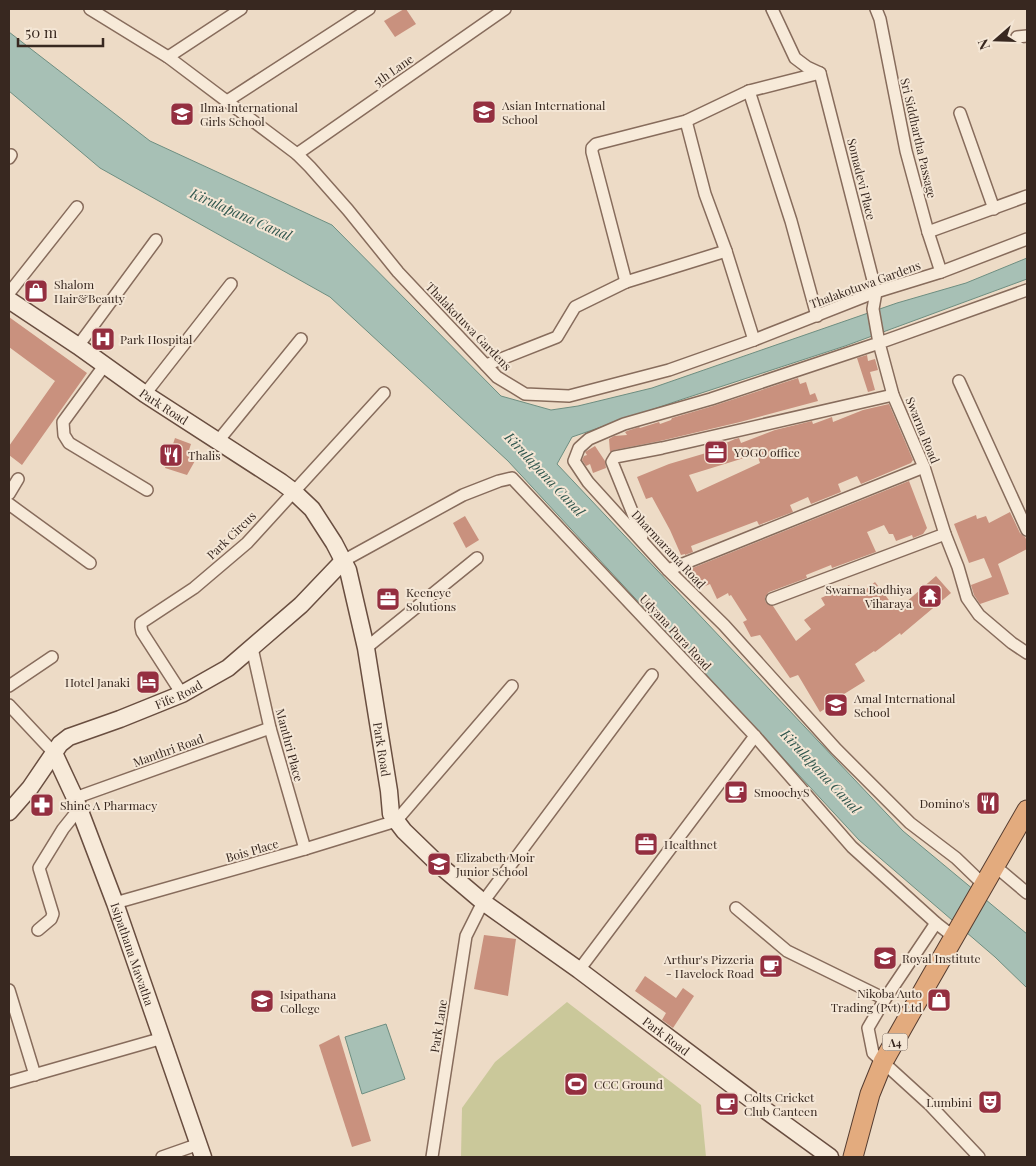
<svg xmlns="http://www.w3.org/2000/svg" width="1036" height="1166" font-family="'Playfair Display',serif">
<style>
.green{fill:#cac89a}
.water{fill:#a7c0b5;stroke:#6e8e81}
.building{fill:#c9917e;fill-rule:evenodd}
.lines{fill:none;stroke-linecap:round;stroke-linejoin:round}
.minor-casing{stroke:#876c5c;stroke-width:14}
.secondary-casing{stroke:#694e40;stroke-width:19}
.trunk-casing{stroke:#553c30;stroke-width:21}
.minor{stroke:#f7ead9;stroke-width:11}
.secondary{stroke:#f7ead9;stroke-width:16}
.trunk{stroke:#e3ab7e;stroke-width:19}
.labels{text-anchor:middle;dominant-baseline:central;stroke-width:4;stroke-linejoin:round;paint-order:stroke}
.shield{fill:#f4e6d5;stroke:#706156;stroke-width:1}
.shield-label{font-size:11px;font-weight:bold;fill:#382820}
.street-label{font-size:12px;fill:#382820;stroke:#f4e6d5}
.poi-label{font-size:12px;fill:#382820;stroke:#f4e6d5;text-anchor:start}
.water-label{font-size:14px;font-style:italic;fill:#30574e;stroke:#f4e6d5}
</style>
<rect width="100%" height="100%" fill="#eddbc6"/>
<path class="green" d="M567,1002L701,1105L706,1157H461L462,1108L495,1062Z"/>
<g class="water">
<path d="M9,32L150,141L332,225L501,396L551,410L578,406L652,388L897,303L966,283L1027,258V279L845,346L680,400L572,437L557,464L903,831L1027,934V988L995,957L859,840L508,461L330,297L100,168L9,91Z"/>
<path d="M386,1024L405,1079L362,1094L345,1037Z"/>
</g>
<g class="building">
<path d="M404,9H406L416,24L395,37L384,21Z"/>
<path d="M9,317L87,373L22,465L9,455V446L55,381L9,347Z"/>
<path d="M867,355L868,361L875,359L878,370L870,372L875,390L868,392L857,358Z"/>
<path d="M798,378L800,384L806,382L810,395L815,393L818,401L740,422L660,441L614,450L610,452L609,439L614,436L627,435L625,432L627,431L639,427L640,428L659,422L660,424L671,420L672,418L713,406Z"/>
<path d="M889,404L913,460L911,463L861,484L857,476L838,484L841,492L811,504L808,497L790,505L793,512L759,525L757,521L691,546L693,552L685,555V554L681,555L670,530L652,497L646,499L637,477L669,464L706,453V452L735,439L739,438L741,443L775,430L812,421L813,424L832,417L833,422L863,410ZM757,454L760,463L697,492L689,475Z"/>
<path d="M175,438L191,444L187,456L196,459L187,475L165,468Z"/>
<path d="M595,446L605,461L606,468L593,473L590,464L586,466L582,460L584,456L587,455L585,452Z"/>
<path d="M909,481L927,528L923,534L913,538L912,535L896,541L893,534H889L884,525L867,532L876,552L832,568L831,565L806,575L807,578L769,592L765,597V601L767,604L773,606L796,641L811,629L804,620L825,605L821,598L834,592L835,595L849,585L858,596L875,582L895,608L904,601L905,603L936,576L951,593L901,635L900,633L875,652L874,651L855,664L865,681L836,699L837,701L820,712L798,675L790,678L760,635L751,637L743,622L747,620L731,595L729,596L728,593L717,599L710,584L698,589L690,569Z"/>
<path d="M1010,512L1020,533L1025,537L1027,541V549L998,564L1009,594L980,604L974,595L971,585L992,577L984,558L969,563L954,524L976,515L977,519L986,516L989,523Z"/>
<path d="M465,516L479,540L466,548L453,523Z"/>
<path d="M484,935L516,939L508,996L474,989Z"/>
<path d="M645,976L676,998L683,988L694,996L673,1028L662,1020L666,1013L635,991Z"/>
<path d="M339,1035L371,1141L352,1147L319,1045Z"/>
</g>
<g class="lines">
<g class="minor-casing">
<g id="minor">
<path d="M90,9L168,57L297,154L310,167L348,210L398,272L497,377L525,394L569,396L669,370L754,340L876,292L941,272L1027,239"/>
<path d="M772,9L795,58L807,67L820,73"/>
<path d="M876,9L880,19L906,151L928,232L941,272"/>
<path d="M1017,37L1027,36"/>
<path d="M168,57L241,9"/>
<path d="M749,91L791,221L817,316"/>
<path d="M227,101L369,9"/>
<path d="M960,113L994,209"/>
<path d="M686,121L705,194L726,251L754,340"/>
<path d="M297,154L505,9"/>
<path d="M9,158L11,155"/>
<path d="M928,232L1027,196"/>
<path d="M726,251L626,282L592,152V148L596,144L686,121L749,91L820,73L876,292L873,309L879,343L711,399L624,424L589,439L579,448L574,461L588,482L668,570L724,625L836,749L910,823L956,858L984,885"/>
<path d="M1027,290L879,343L893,395L924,467L945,534L958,567L967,598L979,615L1012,643L1027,653"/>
<path d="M9,293L77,207"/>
<path d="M78,346L156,240"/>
<path d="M486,365L557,337L575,307L626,282"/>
<path d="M104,366L63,422L64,435L69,443L147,490"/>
<path d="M959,381L1027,530"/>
<path d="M145,394L231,284"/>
<path d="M218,441L301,339"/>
<path d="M9,494L18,479"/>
<path d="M9,504L90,563"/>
<path d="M642,536L612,462L615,457L662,448L893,395"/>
<path d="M343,561L463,495L499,481L512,478L755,736L852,847L936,923L954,937"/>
<path d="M668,570L924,467"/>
<path d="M772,599L945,534"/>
<path d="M252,648L270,728L305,849"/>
<path d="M366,648L477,558"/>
<path d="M9,686L52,657"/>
<path d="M182,694L142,632L141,627V623L194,588L247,543L384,393"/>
<path d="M9,705L54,753"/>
<path d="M75,798L270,728"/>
<path d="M995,866L1027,893"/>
<path d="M115,903L305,849L396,821L512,686"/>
<path d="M736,908L787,951L885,999"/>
<path d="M936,923L885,999L868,1028L873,1053L929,1104L979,1157"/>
<path d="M38,930L51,919L53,914L39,868L63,829L79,809"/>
<path d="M579,970L755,736"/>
<path d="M9,990L35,1075"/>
<path d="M9,1082L163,1038"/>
<path d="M162,1157L199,1144"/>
<path d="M432,1157L466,936L483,902L652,675"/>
</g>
</g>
<g class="secondary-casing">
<g id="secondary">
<path id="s1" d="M9,300L78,346L145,394L281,482L293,491L312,509L334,543L348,570L366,648L389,791L391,814L404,831L437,863L483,902L579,970L761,1107L830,1157"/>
<path id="s2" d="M54,753L75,798L115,903L203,1157"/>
<path id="s3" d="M9,812L30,788L60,744L69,737L120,719L182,694L228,668L301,605L343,561"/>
</g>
</g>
<g class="trunk-casing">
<path id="trunk" d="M853,1157L870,1094L883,1062L927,984L1027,810"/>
</g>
<use href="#minor" class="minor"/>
<use href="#secondary" class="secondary"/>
<use href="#trunk" class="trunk"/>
</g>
<defs>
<g id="school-square" transform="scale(1.25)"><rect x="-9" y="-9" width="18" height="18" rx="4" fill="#942f40" stroke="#f4e6d5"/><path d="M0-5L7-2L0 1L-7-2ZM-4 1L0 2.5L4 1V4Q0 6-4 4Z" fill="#fff"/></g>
<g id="shop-square" transform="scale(1.25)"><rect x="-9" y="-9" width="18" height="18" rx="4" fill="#942f40" stroke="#f4e6d5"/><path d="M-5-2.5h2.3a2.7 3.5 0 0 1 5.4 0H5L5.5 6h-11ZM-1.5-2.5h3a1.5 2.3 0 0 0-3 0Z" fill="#fff"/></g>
<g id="hospital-square" transform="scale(1.25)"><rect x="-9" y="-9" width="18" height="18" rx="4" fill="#942f40" stroke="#f4e6d5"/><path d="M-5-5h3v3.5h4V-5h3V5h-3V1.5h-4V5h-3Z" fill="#fff"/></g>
<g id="office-square" transform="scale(1.25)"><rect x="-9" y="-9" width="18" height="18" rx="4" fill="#942f40" stroke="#f4e6d5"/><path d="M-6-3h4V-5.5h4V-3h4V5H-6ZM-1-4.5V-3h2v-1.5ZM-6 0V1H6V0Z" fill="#fff"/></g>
<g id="restaurant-square" transform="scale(1.25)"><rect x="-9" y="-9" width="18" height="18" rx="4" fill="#942f40" stroke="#f4e6d5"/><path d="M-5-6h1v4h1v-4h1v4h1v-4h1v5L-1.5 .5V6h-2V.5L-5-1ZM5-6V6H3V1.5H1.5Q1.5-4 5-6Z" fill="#fff"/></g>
<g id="temple-square" transform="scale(1.25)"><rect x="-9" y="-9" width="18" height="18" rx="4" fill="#942f40" stroke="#f4e6d5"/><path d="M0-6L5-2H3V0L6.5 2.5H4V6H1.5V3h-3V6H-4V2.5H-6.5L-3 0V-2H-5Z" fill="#fff"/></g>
<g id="hotel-square" transform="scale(1.25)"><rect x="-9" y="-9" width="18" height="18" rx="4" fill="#942f40" stroke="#f4e6d5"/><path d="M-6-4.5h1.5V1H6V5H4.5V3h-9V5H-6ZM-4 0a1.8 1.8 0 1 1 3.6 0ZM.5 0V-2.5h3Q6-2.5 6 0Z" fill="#fff"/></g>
<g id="cafe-square" transform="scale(1.25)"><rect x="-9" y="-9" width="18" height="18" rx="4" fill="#942f40" stroke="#f4e6d5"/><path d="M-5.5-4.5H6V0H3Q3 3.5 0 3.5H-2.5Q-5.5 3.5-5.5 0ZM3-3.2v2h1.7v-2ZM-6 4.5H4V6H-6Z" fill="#fff"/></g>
<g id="pharmacy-square" transform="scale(1.25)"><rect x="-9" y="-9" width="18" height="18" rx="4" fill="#942f40" stroke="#f4e6d5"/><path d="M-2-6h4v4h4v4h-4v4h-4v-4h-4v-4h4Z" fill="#fff"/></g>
<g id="stadium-square" transform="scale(1.25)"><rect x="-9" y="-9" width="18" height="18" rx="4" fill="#942f40" stroke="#f4e6d5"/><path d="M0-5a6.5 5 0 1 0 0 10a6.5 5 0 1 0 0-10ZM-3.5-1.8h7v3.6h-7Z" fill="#fff"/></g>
<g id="theatre-square" transform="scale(1.25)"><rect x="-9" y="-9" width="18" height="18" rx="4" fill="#942f40" stroke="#f4e6d5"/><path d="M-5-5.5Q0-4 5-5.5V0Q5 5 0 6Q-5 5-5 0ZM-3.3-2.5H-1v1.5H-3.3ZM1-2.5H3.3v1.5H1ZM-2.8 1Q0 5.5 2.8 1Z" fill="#fff"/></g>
</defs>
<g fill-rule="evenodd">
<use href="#school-square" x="484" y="112"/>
<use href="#school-square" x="182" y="114"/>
<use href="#shop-square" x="36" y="291"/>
<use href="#hospital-square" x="103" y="339"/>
<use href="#office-square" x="716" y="452"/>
<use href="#restaurant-square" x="171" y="455"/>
<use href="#temple-square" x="930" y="596"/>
<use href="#office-square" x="388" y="599"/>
<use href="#hotel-square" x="148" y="682"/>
<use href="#school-square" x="836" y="705"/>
<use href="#cafe-square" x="736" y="792"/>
<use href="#restaurant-square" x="988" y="803"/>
<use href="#pharmacy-square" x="42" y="805"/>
<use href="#office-square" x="646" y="844"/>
<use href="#school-square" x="439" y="864"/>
<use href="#school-square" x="885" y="958"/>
<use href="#cafe-square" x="771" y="966"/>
<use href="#shop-square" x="939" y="1000"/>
<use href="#school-square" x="262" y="1001"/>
<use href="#stadium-square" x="576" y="1084"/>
<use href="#theatre-square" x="990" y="1102"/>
<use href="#cafe-square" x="727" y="1104"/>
</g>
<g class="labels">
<rect class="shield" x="882.5" y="1033.5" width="25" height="17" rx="4"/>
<g class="shield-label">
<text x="895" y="1042">A4</text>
</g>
<g class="street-label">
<text transform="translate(393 70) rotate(-35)">5th Lane</text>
<text transform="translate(919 138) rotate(77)">Sri Siddhartha Passage</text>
<text transform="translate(862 179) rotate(76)">Somadevi Place</text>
<text transform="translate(865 284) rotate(-20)">Thalakotuwa Gardens</text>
<text transform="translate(469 326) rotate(46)">Thalakotuwa Gardens</text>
<text stroke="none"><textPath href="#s1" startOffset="188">Park Road</textPath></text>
<text transform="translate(923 430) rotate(68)">Swarna Road</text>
<text transform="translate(231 535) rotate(-44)">Park Circus</text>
<text transform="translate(669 549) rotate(47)">Dharmarama Road</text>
<text transform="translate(676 632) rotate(47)">Udyana Pura Road</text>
<text stroke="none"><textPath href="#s3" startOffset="214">Fife Road</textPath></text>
<text transform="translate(290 745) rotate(75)">Manthri Place</text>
<text transform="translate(168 750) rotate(-20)">Manthri Road</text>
<text stroke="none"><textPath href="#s1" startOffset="622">Park Road</textPath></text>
<text transform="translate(252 850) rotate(-16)">Bois Place</text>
<text stroke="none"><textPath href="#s2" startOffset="216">Isipathana Mawatha</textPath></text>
<text transform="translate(438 1026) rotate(-81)">Park Lane</text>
<text stroke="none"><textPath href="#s1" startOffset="1042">Park Road</textPath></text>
</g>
<g class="poi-label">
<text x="502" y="105">Asian International<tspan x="502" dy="14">School</tspan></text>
<text x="200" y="107">Ilma International<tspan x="200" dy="14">Girls School</tspan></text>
<text x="54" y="284">Shalom<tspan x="54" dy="14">Hair&amp;Beauty</tspan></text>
<text x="120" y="339">Park Hospital</text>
<text x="734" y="452">YOGO office</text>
<text x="188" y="455">Thalis</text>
<text x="912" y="589" text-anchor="end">Swarna Bodhiya<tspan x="912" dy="14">Viharaya</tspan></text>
<text x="406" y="592">Keeneye<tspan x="406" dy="14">Solutions</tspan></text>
<text x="130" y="682" text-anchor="end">Hotel Janaki</text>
<text x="854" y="698">Amal International<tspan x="854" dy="14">School</tspan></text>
<text x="754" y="792">SmoochyS</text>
<text x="970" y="803" text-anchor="end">Domino's</text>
<text x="60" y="805">Shine A Pharmacy</text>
<text x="664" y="844">Healthnet</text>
<text x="456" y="857">Elizabeth Moir<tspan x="456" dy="14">Junior School</tspan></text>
<text x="902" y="958">Royal Institute</text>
<text x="754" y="959" text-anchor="end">Arthur's Pizzeria<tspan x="754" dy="14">- Havelock Road</tspan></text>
<text x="922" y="993" text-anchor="end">Nikoba Auto<tspan x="922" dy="14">Trading (Pvt) Ltd</tspan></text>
<text x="280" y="994">Isipathana<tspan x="280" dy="14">College</tspan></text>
<text x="594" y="1084">CCC Ground</text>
<text x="744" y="1097">Colts Cricket<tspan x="744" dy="14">Club Canteen</tspan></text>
<text x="972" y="1102" text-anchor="end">Lumbini</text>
</g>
<g class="water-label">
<text transform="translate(241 214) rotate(24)">Kirulapana Canal</text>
<text transform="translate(545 474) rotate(47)">Kirulapana Canal</text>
<text transform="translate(821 771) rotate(47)">Kirulapana Canal</text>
</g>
</g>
<rect width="1036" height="1166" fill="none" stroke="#382820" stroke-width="20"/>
<g transform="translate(996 40) rotate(250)" stroke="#f4e6d5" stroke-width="4" paint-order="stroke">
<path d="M0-4L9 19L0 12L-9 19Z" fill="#382820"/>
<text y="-8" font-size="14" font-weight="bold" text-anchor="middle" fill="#382820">N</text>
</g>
<path d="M18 38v8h85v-8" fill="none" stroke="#382820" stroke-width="2.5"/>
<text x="25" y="38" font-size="15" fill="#382820" stroke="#f4e6d5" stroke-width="4" paint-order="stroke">50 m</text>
</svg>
